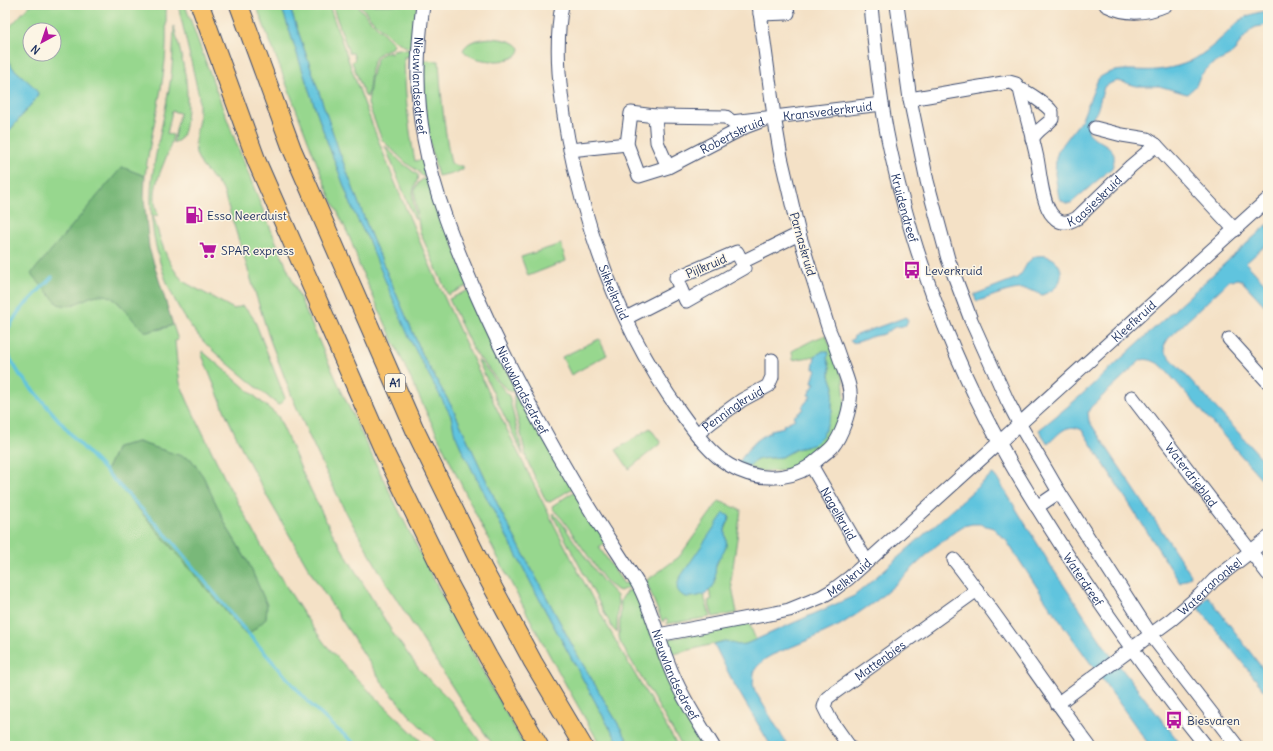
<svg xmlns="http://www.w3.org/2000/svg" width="1273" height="751" font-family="Delius,sans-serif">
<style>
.green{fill:#97d78e;stroke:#598376;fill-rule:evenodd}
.forest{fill:#79b879;stroke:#4a746c}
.water{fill:#60c4de;stroke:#3e7a9e}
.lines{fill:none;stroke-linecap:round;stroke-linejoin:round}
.stream{stroke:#60c4de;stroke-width:3.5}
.minor-casing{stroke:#3c4a6e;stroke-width:15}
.highway-casing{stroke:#3c4a6e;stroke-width:20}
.minor{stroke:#fff;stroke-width:13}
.highway{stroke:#f6c06b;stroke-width:18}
.labels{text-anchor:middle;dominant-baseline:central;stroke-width:3;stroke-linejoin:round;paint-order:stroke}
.shield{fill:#fcf5e5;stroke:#5e6a86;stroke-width:1}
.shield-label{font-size:11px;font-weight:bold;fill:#1b2f5e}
.street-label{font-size:12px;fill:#1b2f5e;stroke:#fcf5e5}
.poi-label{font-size:12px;fill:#1b2f5e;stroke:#fcf5e5;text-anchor:start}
</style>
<rect width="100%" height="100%" fill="#fcf5e5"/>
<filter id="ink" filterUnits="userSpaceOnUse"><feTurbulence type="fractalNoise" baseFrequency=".025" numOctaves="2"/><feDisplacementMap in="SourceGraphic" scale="8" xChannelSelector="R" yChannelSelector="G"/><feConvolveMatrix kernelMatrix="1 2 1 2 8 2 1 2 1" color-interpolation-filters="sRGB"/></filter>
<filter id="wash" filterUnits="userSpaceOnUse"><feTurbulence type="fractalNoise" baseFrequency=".012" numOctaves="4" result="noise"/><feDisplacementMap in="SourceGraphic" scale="16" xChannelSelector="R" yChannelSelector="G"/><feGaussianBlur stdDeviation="0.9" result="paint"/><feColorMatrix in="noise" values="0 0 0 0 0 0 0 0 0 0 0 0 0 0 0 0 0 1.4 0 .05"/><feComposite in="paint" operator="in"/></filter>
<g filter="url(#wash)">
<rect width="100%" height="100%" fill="#f4e1c6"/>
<g class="green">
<path d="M30,5H166C166,23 167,42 165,61C161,99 150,137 145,176L122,168L90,206L68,306C78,304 86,296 97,295C111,292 117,303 126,310C136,318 148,324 158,330L173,325L178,340L175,341L177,363L180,383L188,402L226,481L270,561L305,616L325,644L359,681L426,746H5V134L10,130L37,97L38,93L13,68L5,56V32ZM30,30H54V54H30ZM138,442L176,455L228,529L249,564L247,636L106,471L117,447Z"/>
<path d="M178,5H185C206,63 227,121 250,178C328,373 420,564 525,746H494L462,702L385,581L343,507L310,438L293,399L270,340L223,190L202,166L196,154L195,141L199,119V96Z"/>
<path d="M256,5H281C300,62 318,120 340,175C348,196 355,218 367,237L451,416L455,434L463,452L544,608L609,727L621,746H601C510,591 432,429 359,265C352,237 337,213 326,187Z"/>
<path d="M289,5H329C344,49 360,93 377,137C412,228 452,317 495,405C534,486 575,568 619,647C638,680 658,713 678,746H631L578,656L502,514L453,409L424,358L371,236L339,151Z"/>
<path d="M332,5H357L371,21L394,44L393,47C389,50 383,50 379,54C367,65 372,84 367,97L365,96L352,62L355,59L353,53H349Z"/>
<path d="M360,5H417L415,45L409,46L408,48L391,38L373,21Z"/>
<path d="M174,26C178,42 182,58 185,74C188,87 189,131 179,140C178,141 174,142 173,143L180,113L172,111L167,134L173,135C168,163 147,185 158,215L153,216C161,240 166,264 184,282L234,309L242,306L249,312L254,319L285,398L281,404L278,405C262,392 247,379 231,366C222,358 212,351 204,342C165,301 146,235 152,179C156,148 164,119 169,89C173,68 173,47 174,26Z"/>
<path d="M491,38C501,39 514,40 520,48C520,66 472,64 463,50C468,40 481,39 491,38Z"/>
<path d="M411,47L414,48L413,56L404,57C405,92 408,126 415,161L424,159L426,177L422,176L418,171L406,163L382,140L368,104L371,79L374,67L377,59L382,54L390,51V54H391L393,50L399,49L409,50Z"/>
<path d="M422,60L439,61C441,95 444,129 451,163L456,166H463V170L458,171V172L438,176L427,130Z"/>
<path d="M385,146L402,163L418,175C418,182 413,187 413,194C412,202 416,211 416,220L414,218Z"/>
<path d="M423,179H428L469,285L448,295L420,232L415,200V189L419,182Z"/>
<path d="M561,244L566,261L528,276L521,257Z"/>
<path d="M471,289L516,390L513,392L508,390L500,383L473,350L449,299Z"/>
<path d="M826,335L843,379L845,403L839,426L826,446L800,466L779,471H758L737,464L739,462L749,466L755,461L759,459L782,457L796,449L806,447L823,435L832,412V400L834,387L830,376V367L827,358L828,356L823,351L815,356L793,360L792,351L813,340Z"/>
<path d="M599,339L607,355L571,375L562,357Z"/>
<path d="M202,351L278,416L305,478L330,529L394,635L419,669L451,701L483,746H440L411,717L384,685L313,576L268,498L244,453L225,412L202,355Z"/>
<path d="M477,359H478L509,396L523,455Z"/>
<path d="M517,393L573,488L550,502L546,501L527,460L514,404V395Z"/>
<path d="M650,428L661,443L629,469L616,450Z"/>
<path d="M575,491L607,542L599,547L624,584L632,580L634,585L620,591L615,589L607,583L563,520L553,509L552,506Z"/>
<path d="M719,501L741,510L731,581L737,613L713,617L708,601L712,599L709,591L715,583V569L726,540L725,530L730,518L729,516L695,597L703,594L711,617L666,624L668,620L665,618L663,622L662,621L646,581L679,557Z"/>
<path d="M553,513L562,523L578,547L602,580L617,596L618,601L617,633L613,629L552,514Z"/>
<path d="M634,588L690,716L689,720L705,746H682L620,642L619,636L621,600L626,592Z"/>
<path d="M749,623L756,640C750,642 744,646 737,645C731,645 728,642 721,642L670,655L667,645L669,639Z"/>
</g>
<g class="forest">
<path d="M122,167L145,176L144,199L149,248L173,325L148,332C137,330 124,303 110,297C90,288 78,311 58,304L31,274Z"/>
<path d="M138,442L191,459L203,476L228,529L249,564L267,605L266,619L247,636L106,471L117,447Z"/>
</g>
<g class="water">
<path d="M281,5H289L339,151L371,236L424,358L453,409L502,514L578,656L631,746H621L609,727L544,608L463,452L455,434L451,416L410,340L367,237C355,218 348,196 340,175C318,120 300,62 281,5Z"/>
<path d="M1268,11V25L1256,27L1252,29L1241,41L1235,51L1229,56L1211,65L1200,76L1196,86L1187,94L1159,86H1137L1118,81L1113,82L1104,87L1097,111L1090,122L1088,131C1096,145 1122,143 1112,168L1071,203C1066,204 1063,202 1059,198L1055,174L1056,158L1058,151L1082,119L1098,79C1114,65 1138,72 1157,70C1166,69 1175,67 1184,64C1200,58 1214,45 1226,34C1231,29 1236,23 1242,19C1250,14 1259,12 1268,11Z"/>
<path d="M5,56L13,68L33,86L38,93L37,97L10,130L5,134Z"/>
<path d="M1268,224V243L1246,263L1268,287V309L1242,281L1238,279L1230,280L1168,339L1164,346L1165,352L1268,465V486L1162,366C1156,362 1149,358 1141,360L1091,407L1088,412L1089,421L1191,575L1190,577L1180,583L1082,430C1066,422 1059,434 1048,444L1039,430L1078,398Z"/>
<path d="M1036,256C1039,256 1043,255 1046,256C1061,259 1066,276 1056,287C1052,291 1047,293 1042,295C1036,293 1030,289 1024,289C1011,288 991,297 978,301L976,300L974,295L976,294L1017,278C1026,271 1024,262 1036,256Z"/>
<path d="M906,317L908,321L905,326L895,327L884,334L870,337L861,341L852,343L850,340L853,339L854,336Z"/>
<path d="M823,351H828L829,354L827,358L830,367V376L834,387L832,400V412L823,435L813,445L796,449L782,457L759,459L755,461L749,466L739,462C749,448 755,439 771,432V430L784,427L783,425L795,419L793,417L804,409L802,407L811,396L808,395L815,383L812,382L816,369H813L815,356Z"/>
<path d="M993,474L999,481L1053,569L1107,650L1182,746H1150L1048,604L1006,540L993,528L980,524H972L963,526L957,530L936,546L896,584L876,601L857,614L840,625L813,638L772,655L765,659L756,668L754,673L753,684L755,691L788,746H771L733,682L714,644L725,641L738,645L746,644L854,596L866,586L991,475Z"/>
<path d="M724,513L729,516C730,521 725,525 725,531C725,537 728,543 725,549C723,555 717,559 716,566C714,574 718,582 711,589C707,594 697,597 691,597C684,598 679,594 677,588L679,579Z"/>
<path d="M1208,596L1268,676V695L1198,607Z"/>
</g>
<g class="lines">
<g class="stream">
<path d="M5,333L19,311L52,277"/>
<path d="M5,350L20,375L76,440L171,540L237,621L309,703L332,725L358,746"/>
</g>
</g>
</g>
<g filter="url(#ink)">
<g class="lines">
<g class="minor-casing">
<g id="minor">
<path id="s1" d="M423,5C417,49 415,95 424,139C434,194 455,245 477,296C506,362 540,426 577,488C590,510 604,532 618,553C625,564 632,574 638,584C651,608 657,635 667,660C678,691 696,718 713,746"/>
<path id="s2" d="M562,5C554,49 560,95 568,139C587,236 623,333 681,413C695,432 709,453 729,465C753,480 786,482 810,466C814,463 818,459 822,456C825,453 830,450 833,446C841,436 849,414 850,401C852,388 845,374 841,362C837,351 834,341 829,330L799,234L781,157L774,116L759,5"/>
<path id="s3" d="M871,5C874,38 877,71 882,104C888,146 899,189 911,230C933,303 963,377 1000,444C1023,487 1050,528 1076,568C1117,629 1160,689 1206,746"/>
<path d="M897,5L910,99L927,181L948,259L971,320L1007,400L1020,425L1059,492L1151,635L1237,746"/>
<path d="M1106,5C1126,15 1146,14 1166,5"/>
<path d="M760,14L788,13"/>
<path d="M1020,89C1028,92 1047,105 1052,112V119C1045,127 1038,129 1032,139"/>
<path id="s4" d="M910,99L1009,82L1016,84L1020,89C1025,112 1032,135 1037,158C1040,173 1042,205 1053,216C1061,225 1068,223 1077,218L1131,166L1156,145L1235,230"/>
<path id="s5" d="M655,116L726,117L732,122L882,104"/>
<path d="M1095,128L1122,135L1147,139L1156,145"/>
<path d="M570,150L627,144"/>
<path id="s6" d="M668,167L657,142L655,116L631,113L627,144L639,176L668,167L745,127L774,116"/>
<path d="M742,262L737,252L676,278L686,301L744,268L742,262L799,234"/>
<path d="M626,318L681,290"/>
<path d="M1229,339L1268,382"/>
<path id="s7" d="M1132,397L1268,574"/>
<path id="s8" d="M697,434L713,421L742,400L768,386L772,377V360"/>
<path id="s9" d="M811,465L867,562"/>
<path d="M1037,507L1059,492"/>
<path d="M954,560C1001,620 1043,685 1089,746"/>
<path id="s10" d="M658,635L775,613L789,610L821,597L833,590L849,578L867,562L1268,199"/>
<path id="s11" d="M1057,704L1172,619L1200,595L1214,580L1268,538"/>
<path id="s12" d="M849,746L830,719L824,707L827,698L977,590"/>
</g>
</g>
<g class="highway-casing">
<g id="highway">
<path d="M200,5L257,162L383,449L448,582L488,657L539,746"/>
<path d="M239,5L292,149L415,430L483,569L533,662L583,746"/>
</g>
</g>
<use href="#minor" class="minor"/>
<use href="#highway" class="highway"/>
</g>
</g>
<defs>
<g id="fuel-bare" transform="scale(1.38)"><path d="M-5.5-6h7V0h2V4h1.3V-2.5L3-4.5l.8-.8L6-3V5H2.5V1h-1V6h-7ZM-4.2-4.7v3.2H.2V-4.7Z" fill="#b5179e" stroke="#fcf5e5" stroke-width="2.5" paint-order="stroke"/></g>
<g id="supermarket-bare" transform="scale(1.38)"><path d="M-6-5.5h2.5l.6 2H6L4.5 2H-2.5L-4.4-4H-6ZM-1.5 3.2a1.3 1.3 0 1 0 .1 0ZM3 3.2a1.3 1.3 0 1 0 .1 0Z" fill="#b5179e" stroke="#fcf5e5" stroke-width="2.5" paint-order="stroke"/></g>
<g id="bus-bare" transform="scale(1.38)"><path d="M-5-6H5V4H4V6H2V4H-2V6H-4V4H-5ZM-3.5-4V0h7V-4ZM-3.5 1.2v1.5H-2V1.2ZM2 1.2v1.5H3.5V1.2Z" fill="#b5179e" stroke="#fcf5e5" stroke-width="2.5" paint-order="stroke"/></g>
</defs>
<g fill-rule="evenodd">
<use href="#fuel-bare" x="194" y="215"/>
<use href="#supermarket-bare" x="208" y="250"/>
<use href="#bus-bare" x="912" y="270"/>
<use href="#bus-bare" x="1174" y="720"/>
</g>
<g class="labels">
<rect class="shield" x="385" y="374" width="20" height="18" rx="3"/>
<g class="shield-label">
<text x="395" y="383">A1</text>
</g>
<g class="street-label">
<text stroke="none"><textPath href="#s1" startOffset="81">Nieuwlandsedreef</textPath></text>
<text stroke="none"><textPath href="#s5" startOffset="175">Kransvederkruid</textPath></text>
<text stroke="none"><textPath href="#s6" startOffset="245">Robertskruid</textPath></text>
<text stroke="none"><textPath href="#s4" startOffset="297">Kaasjeskruid</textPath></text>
<text stroke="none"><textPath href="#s3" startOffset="206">Kruidendreef</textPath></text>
<text transform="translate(803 244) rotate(74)">Parnaskruid</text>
<text transform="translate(706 266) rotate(-23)">Pijlkruid</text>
<text stroke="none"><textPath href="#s2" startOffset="295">Sikkelkruid</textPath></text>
<text stroke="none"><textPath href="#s10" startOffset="585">Kleefkruid</textPath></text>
<text stroke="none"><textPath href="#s1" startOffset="405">Nieuwlandsedreef</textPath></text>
<text stroke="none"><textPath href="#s8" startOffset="44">Penningkruid</textPath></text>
<text stroke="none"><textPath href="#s7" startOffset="98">Waterdrieblad</textPath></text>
<text stroke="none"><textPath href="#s9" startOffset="56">Nagelkruid</textPath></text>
<text stroke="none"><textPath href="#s10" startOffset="202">Melkkruid</textPath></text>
<text stroke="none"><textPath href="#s3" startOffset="620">Waterdreef</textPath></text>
<text stroke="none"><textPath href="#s11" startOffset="193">Waterranonkel</textPath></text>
<text stroke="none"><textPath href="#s12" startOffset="121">Mattenbies</textPath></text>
<text stroke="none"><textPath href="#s1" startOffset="729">Nieuwlandsedreef</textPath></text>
</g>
<g class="poi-label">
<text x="207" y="215">Esso Neerduist</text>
<text x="221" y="250">SPAR express</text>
<text x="925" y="270">Leverkruid</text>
<text x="1187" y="720">Biesvaren</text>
</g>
</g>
<rect width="1273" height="751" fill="none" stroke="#fcf5e5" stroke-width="20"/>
<g transform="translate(42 42) rotate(220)"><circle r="19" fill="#fcf5e5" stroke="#a2a6af"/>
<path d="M0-3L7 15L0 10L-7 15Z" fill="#b5179e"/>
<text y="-6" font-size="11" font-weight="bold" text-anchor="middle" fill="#1b2f5e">N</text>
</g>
</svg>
